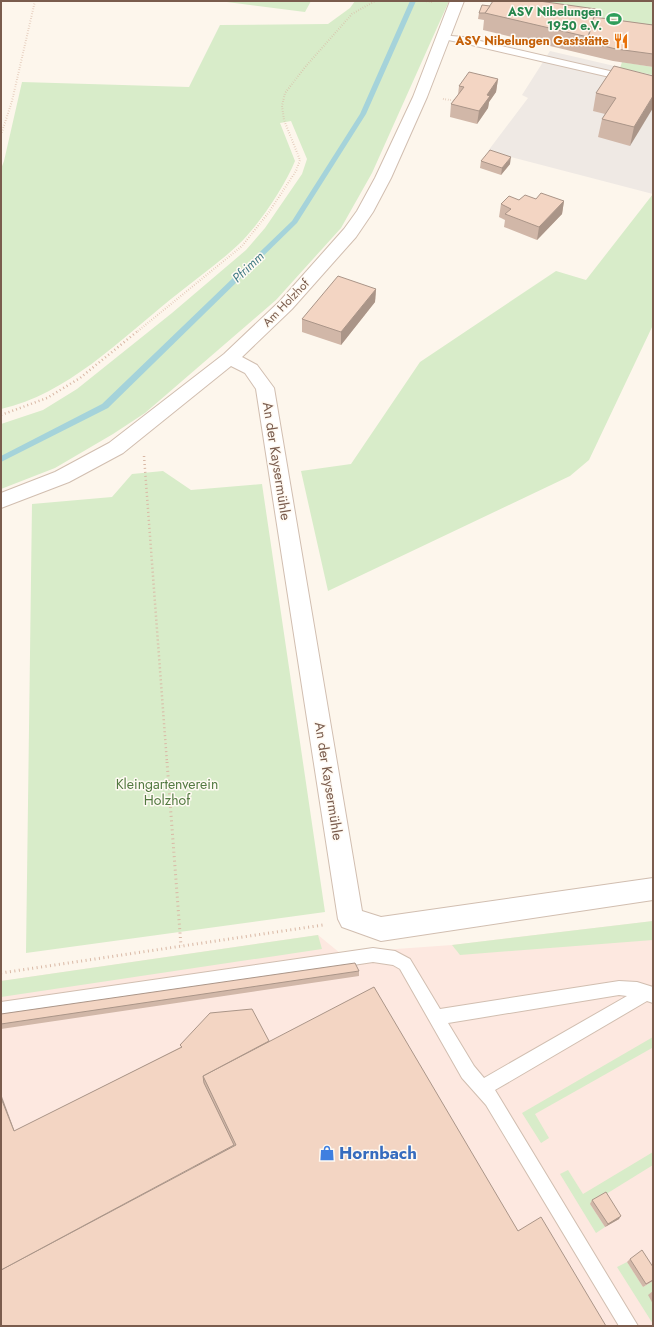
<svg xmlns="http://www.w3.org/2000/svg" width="654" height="1327" font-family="Jost,sans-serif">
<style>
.commercial{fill:#fde8e0}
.industrial{fill:#efe9e4}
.green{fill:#d8ecc9}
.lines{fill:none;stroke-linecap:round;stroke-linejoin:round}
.stream{fill:#a5d3da;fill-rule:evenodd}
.service-casing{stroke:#d1beb0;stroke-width:2}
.minor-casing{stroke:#d1beb0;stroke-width:2}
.path-far2{stroke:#d9b8a5;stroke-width:2;stroke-dasharray:0.5 2;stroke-linecap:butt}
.path-far1{stroke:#d9b8a5;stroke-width:2.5;stroke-dasharray:1 3;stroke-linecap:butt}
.path{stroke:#d9b8a5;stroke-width:3;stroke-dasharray:1 3.5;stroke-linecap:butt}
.service{fill:#fff;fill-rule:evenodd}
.minor{fill:#fff;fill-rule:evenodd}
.wall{fill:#d1b7a8}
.shaded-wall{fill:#aa9588}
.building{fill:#f3d5c3;stroke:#aa9588}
.labels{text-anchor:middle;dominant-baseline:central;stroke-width:3;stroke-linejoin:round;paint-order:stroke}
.far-leisure-label{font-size:12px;font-weight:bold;fill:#27864d;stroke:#fffaf3;text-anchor:end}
.far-food-label{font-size:12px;font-weight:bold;fill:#c56008;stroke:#fffaf3;text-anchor:end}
.far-street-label{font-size:12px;fill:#7a5c4d;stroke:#fffaf3}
.far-water-label{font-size:13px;font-style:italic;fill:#437c86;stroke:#fffaf3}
.street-label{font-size:14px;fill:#7a5c4d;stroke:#fffaf3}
.park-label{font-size:14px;fill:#537a41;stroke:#fffaf3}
.near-shop-label{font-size:17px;font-weight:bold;fill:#366cbe;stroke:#fffaf3;text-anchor:start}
</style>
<rect width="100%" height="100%" fill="#fdf6ec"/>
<path class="commercial" d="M653,921V1326H1V981L318,935L340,953L452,945Z"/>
<path class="industrial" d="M550,51L653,75V194L488,151L528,98L522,95Z"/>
<g class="green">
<path d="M219,1H311L305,12Z"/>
<path d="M355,1H449L372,173L341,228L276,300L145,413L113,434L55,468L1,489V424L43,410L77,389L172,313L246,250L265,228L302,174L307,159L291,121L280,123L295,161C285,186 259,225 239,244C218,264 193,281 171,299C119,341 67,394 1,409V169L4,161L22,82L189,87L220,25L328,24L350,8Z"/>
<path d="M498,1H653V29Z"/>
<path d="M622,62L653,67V75L620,68Z"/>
<path d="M653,194V325L589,460L570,476L328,591L301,471L351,464L420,362L556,271L586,280Z"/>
<path d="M163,471L191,490L262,484L325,912L26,953L32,504L112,497L132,474Z"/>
<path d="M653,921V940L460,955L452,945Z"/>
<path d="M318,935L322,949L1,997V981Z"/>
<path d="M653,1037V1049L652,1048L535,1114L549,1138L541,1143L522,1113Z"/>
<path d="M653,1152V1165L590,1204L605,1227L596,1233L560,1174L568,1170L583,1194Z"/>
<path d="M627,1262L643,1287L653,1281V1324L617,1267Z"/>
</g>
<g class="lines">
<path class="stream" d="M410,1H416L366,114L297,223L108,408L1,462V456L102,404L292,221L360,114Z"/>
<g class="service-casing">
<g id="service">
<path d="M440,35L463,37L653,81V87L463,43L443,39H440L439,37Z"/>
<path d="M373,948L395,951L410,959L440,1009L619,981L637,982L653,987V1003L647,1001L495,1090L638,1326H619L486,1105L462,1078L400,969L393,965L373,962L1,1018V1002ZM619,995L627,996L484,1078L474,1066L448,1023Z"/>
</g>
</g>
<g class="minor-casing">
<path id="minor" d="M450,1H464L427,97L391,178L373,212L356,237L292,309L242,357L257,365L274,388L362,911L381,917L653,878V900L381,941L342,927L338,919L256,389L245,373L231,366L123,453L69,482L1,508V493L55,472L109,443L224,354L280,301L344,229L357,211L375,178L413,97Z"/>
</g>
<g class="path-far2">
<path d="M424,1L433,2"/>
<path d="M443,99L457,101"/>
<path d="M1,135L12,101L35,1"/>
<path d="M138,331L242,246L269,212L296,171L300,160L284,120L282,106L285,93L306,66L352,14L375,1"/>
</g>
<g class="path-far1">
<path d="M1,415L47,398L80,378L139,330"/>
<path d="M144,456L167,763"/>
</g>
<g class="path">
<path d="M167,762L181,946"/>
<path d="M1,973L323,925"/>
</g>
<use href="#service" class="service"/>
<use href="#minor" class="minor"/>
</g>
<g class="wall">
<path d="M490,6L596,9L595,17L653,25V67L613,61L483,30L484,20L478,19L479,13Z"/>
<path d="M653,76L630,146L598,137L602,119L605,114L593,111L596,93Z"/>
<path d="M498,79L496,92L489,102L488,108L477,124L450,117L451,104L458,95L459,86Z"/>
<path d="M481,161L510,164L501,175L480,168Z"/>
<path d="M536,199L564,201L562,214L537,240L504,227L505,220L499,217L501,204L519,200Z"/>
<path d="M376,289L375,302L341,345L302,332V319Z"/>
<path d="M359,971V976L1,1029V1014Z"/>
<path d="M269,1041L518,1231L15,1131L181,1047L180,1045Z"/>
<path d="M592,1200L619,1219L605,1227L590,1204Z"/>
<path d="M630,1259L653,1281L643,1287L627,1262Z"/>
<path d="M653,1291V1304L648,1295Z"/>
</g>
<g class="shaded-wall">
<path d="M498,79L496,92L489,102L488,108L477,124L479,111L487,95Z"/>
<path d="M653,96V108L630,146L634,127Z"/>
<path d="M511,157L510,164L501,175L502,168Z"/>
<path d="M564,201L562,214L537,240L539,227Z"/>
<path d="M376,289L375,302L341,345V332Z"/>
<path d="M1,1094L16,1135L14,1131L1,1098Z"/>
<path d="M621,1216L619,1219L605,1227L608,1224Z"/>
</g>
<g class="building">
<path d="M493,1H539L596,9L588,37L485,13Z"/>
<path d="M482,5L490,6L485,13H479Z"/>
<path d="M594,17L653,25V54L616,49L587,42Z"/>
<path d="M614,66L653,76V96L634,127L602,119L616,98L596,93Z"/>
<path d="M469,72L498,79L487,95L490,96L479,111L451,104L464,87L459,86Z"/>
<path d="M490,150L511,157L502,168L481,161Z"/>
<path d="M541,193L564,201L539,227L505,214L511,209L501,204L509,196L519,200L525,195L536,199Z"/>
<path d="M338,276L376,289L341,332L302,319Z"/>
<path d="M355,963L359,971L1,1024V1014Z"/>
<path d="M374,987L518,1231L541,1217L606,1326H1V1270L236,1145L203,1076Z"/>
<path d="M252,1009L269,1041L203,1076L204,1083L234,1145L1,1270V1098L14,1131L182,1047L180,1045L210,1013Z"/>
<path d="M606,1192L621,1216L608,1224L592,1200Z"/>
<path d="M642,1250L653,1267V1280L646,1284L630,1259Z"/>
</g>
<defs>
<g id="stadium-bare" transform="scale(1.2)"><path d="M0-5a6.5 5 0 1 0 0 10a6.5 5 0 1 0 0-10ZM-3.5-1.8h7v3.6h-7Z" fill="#2e9e5b" stroke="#fffaf3" stroke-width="2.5" paint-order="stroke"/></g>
<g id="restaurant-bare" transform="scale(1.2)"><path d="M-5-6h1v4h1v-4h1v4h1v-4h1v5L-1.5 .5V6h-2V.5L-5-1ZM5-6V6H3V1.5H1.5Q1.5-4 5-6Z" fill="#e8710a" stroke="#fffaf3" stroke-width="2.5" paint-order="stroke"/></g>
<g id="shop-bare" transform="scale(1.2)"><path d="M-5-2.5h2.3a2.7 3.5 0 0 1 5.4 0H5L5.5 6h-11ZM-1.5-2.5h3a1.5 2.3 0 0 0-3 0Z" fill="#3f7fe0" stroke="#fffaf3" stroke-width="2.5" paint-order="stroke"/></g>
</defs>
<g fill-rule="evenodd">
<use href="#stadium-bare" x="614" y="19"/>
<use href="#restaurant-bare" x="621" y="41"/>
<use href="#shop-bare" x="327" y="1153"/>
</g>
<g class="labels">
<g class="far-leisure-label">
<text x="602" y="12">ASV Nibelungen<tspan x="602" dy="14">1950 e.V.</tspan></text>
</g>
<g class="far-food-label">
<text x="609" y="41">ASV Nibelungen Gaststätte</text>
</g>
<g class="far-street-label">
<text transform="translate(286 303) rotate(-46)">Am Holzhof</text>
</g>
<g class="far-water-label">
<text transform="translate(248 267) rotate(-44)">Pfrimm</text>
</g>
<g class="street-label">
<text transform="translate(277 461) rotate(81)">An der Kaysermühle</text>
<text transform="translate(329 781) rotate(81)">An der Kaysermühle</text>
</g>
<g class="park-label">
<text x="167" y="784">Kleingartenverein<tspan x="167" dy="16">Holzhof</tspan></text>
</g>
<g class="near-shop-label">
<text x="339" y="1153">Hornbach</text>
</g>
</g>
<rect width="654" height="1327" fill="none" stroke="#7a5c4d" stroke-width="4"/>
</svg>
